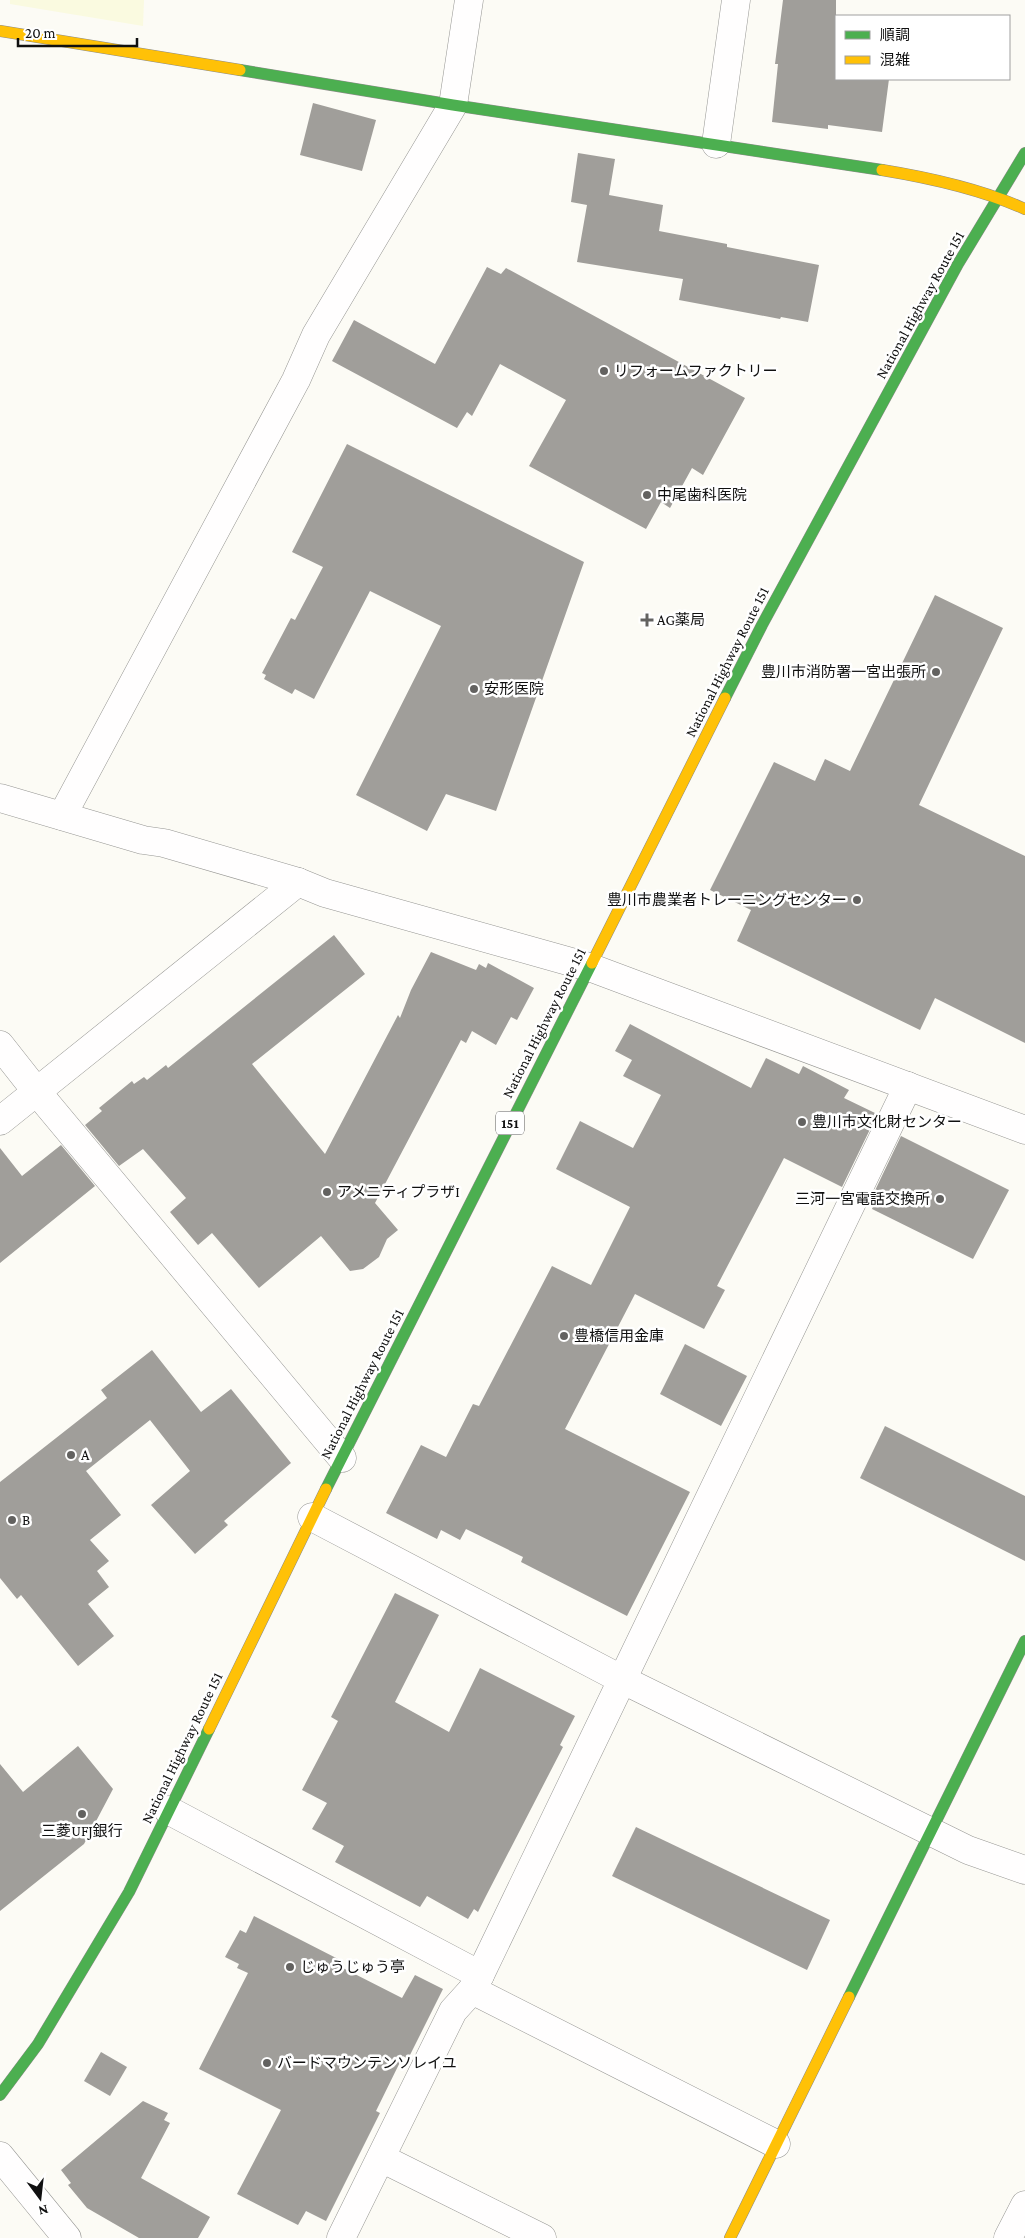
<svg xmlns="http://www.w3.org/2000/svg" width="1025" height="2238" font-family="'Crimson Pro','Noto Sans JP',serif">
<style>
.farmland{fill:#fafae0}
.building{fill:#a09e9a}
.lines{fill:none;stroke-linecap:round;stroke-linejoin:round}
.street-casing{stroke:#969693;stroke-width:29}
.fast-casing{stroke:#8d8c8a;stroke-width:12}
.slow-casing{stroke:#8d8c8a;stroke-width:12}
.street{stroke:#fffefe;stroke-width:28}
.fast{stroke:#4caf50;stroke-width:11}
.slow{stroke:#ffc107;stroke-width:11}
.poi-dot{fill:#636260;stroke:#fff;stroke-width:2}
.labels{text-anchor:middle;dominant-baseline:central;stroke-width:5;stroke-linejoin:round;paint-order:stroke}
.shield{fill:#fff;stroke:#585858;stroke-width:1}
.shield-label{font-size:14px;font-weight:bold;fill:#101010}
.street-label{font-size:15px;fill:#101010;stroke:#fff}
.poi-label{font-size:15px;fill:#101010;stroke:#fff;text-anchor:start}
</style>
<rect width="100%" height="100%" fill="#fcfbf5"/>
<path class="farmland" d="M10,0H144L143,26L10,4Z"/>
<g class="building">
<path d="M783,0H836V79H889L882,132L828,125V129L772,122L778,64H775Z"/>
<path d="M313,103L376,120L362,171L300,155Z"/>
<path d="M578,153L615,159L609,195L663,205L659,231L727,244V247L819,265L808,322L781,317L780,319L679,300L683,279L577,262L587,205L571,202Z"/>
<path d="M487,267L501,274L506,268L745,398L703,475L692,468L670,508L661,502L646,529L529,466L566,400L500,364L472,416L467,412L457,428L332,361L354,320L435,364Z"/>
<path d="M347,444L584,562L496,811L446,794L427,831L356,795L441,626L370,591L314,699L295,689L292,694L264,679L266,675L262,673L291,618L295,620L323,567L292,552Z"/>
<path d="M935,595L1003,628L919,805L1025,856V1043L935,998L920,1030L737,941L751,910L710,890L774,762L815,781L825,759L850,771Z"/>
<path d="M334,935L365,974L252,1064L325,1154L398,1015L400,1018L411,990L431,952L476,970L479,964L486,968L488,963L534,988L517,1020L511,1017L496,1045L472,1031L466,1043L461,1040L375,1203L398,1230L387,1239L379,1257L363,1269L350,1271L321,1236L259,1288L212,1233L198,1245L170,1212L186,1198L143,1149L119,1166L85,1125L102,1111L99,1108L132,1081L134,1084L144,1077L147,1080L166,1065L168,1068Z"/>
<path d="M630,1024L751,1088L766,1058L799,1074L803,1066L849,1090L844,1098L875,1113L871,1120L874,1121L842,1187L784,1158L717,1286L725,1290L704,1329L635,1294L565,1429L690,1492L627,1616L521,1562L523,1557L466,1529L460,1540L441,1530L437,1539L386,1513L421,1445L446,1457L473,1404L479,1406L552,1266L591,1285L630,1207L556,1169L580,1121L633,1148L661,1095L623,1076L632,1060L615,1051Z"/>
<path d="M901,1136L1009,1190L973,1259L872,1209L874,1203L870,1201Z"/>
<path d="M61,1145L95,1186L0,1263V1148L22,1176Z"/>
<path d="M685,1344L747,1376L721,1426L660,1394Z"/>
<path d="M152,1350L201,1412L231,1389L291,1463L224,1521L228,1525L195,1554L151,1505L190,1471L150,1420L86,1471L121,1515L90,1540L109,1561L97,1571L109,1587L88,1604L114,1636L78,1666L21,1595L17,1599L0,1578V1482L107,1398L101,1390Z"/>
<path d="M885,1426L1025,1496V1561L860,1478Z"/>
<path d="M395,1593L439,1615L395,1702L449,1732L480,1668L575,1716L560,1745L563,1747L486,1896L478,1912L474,1909L468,1919L427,1896L420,1907L335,1862L344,1846L312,1829L327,1803L302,1790L338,1721L331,1717Z"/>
<path d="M78,1746L113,1789L84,1844L0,1911V1764L23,1792Z"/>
<path d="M636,1827L830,1920L807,1970L612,1876Z"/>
<path d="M254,1916L342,1961L339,1966L402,1998L415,1975L443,1989L408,2059L403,2056L376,2111L380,2113L326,2221L306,2211L298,2225L237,2194L281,2110L199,2069L248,1973L237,1968L239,1964L225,1957L240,1930L246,1933Z"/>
<path d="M101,2052L127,2067L110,2096L84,2081Z"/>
<path d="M143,2101L168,2113L164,2120L170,2123L141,2178L210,2217L198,2238H139L87,2208L68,2185L71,2183L61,2170Z"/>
</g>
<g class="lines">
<g class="street-casing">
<g id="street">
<path d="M716,144L736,0"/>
<path d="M0,798L143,840L164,843L298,882L325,893L589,967L1025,1130"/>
<path d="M62,816L296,380L316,335L453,105L469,0"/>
<path d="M0,1045L37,1092L342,1458"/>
<path d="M0,1121L298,882"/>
<path d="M312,1517L623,1680L968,1850L1025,1870"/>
<path d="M168,1810L480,1975"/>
<path d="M472,1990L776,2144"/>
<path d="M0,2156L67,2238"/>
<path d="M381,2158L542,2238"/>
<path d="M341,2238L453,2011L472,1990L480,1975L908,1086"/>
<path d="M1008,2238L1025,2205"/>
</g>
</g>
<g class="fast-casing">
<g id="fast">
<path d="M240,70L453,105L882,170"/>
<path d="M725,698L762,625L958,264L1025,153"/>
<path d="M326,1489L592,963"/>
<path d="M849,1997L1025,1641"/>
<path d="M0,2095L38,2044L129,1892L209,1729"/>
</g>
</g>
<g class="slow-casing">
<g id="slow">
<path d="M0,31L240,70"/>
<path d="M882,170C931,178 981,189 1025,209"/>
<path d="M592,963L725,698"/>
<path d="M209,1729L326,1489"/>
<path d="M730,2238L849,1997"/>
</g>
</g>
<use href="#street" class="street"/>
<use href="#fast" class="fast"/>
<use href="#slow" class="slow"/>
</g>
<g class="poi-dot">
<circle cx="604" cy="371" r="5"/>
<circle cx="647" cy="495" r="5"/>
<path d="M644.5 612.5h5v5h5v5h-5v5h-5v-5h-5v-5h5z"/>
<circle cx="936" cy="672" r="5"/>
<circle cx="474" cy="689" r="5"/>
<circle cx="857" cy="900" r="5"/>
<circle cx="802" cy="1122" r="5"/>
<circle cx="327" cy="1192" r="5"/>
<circle cx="940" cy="1199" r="5"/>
<circle cx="564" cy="1336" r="5"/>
<circle cx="71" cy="1455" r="5"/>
<circle cx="12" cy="1520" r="5"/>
<circle cx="82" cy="1814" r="5"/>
<circle cx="290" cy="1967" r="5"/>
<circle cx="267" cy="2063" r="5"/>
</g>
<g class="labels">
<rect class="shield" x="496" y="1111.5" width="28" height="23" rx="4"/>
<g class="shield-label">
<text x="510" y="1123">151</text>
</g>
<g class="street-label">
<text transform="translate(920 305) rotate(-61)">National Highway Route 151</text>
<text transform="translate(727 662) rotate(-63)">National Highway Route 151</text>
<text transform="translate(544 1023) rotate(-63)">National Highway Route 151</text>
<text transform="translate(362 1384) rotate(-63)">National Highway Route 151</text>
<text transform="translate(182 1748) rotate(-64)">National Highway Route 151</text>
</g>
<g class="poi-label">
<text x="614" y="371">リフォームファクトリー</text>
<text x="657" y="495">中尾歯科医院</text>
<text x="657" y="620">AG薬局</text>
<text x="926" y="672" text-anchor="end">豊川市消防署一宮出張所</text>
<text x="484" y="689">安形医院</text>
<text x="847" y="900" text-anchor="end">豊川市農業者トレーニングセンター</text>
<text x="812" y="1122">豊川市文化財センター</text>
<text x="337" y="1192">アメニティプラザI</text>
<text x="930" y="1199" text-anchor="end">三河一宮電話交換所</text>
<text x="574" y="1336">豊橋信用金庫</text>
<text x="81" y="1455">A</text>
<text x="22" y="1520">B</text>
<text x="82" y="1831" text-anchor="middle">三菱UFJ銀行</text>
<text x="300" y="1967">じゅうじゅう亭</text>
<text x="277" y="2063">バードマウンテンソレイユ</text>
</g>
</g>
<rect x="835" y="15" width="175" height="65" fill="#ffffff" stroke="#9f9f9f"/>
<rect x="845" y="31" width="25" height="8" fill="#4caf50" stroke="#9f9f9f"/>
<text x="880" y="40" font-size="15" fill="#101010">順調</text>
<rect x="845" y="56" width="25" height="8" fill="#ffc107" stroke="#9f9f9f"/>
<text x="880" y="65" font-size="15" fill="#101010">混雑</text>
<g transform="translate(40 2198) rotate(165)" stroke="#ffffff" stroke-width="4" paint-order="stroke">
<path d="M0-4L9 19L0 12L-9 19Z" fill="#101010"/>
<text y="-8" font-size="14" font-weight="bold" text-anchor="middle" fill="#101010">N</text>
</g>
<path d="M18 38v8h119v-8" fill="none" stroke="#101010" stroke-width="2.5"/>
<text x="25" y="38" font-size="15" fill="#101010" stroke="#ffffff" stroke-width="4" paint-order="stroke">20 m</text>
</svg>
